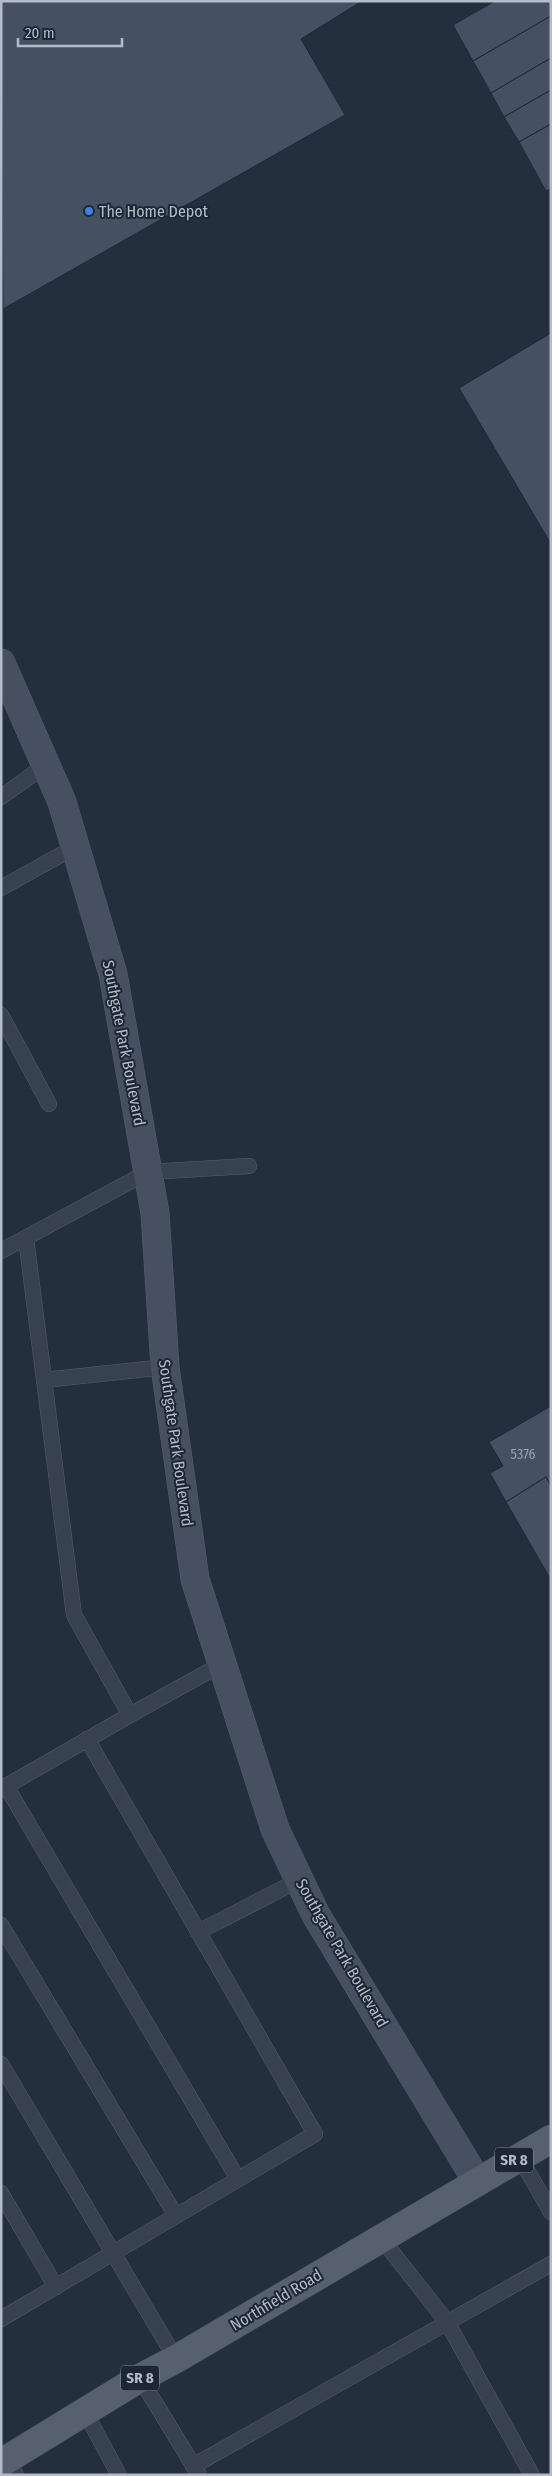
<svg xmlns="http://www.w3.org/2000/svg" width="552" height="2476" font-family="'Fira Sans Condensed',sans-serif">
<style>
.building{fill:#455162;stroke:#1f2835}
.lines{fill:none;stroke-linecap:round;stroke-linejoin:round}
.lane-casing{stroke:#565f6c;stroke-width:16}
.secondary-casing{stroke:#565f6c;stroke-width:29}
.primary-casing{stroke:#414a57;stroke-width:29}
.lane{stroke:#38414e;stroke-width:15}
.secondary{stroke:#465061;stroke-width:28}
.primary{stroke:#56606e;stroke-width:28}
.shop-dot{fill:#3f7fe0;stroke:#1d2633;stroke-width:2}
.labels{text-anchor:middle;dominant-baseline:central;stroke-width:4;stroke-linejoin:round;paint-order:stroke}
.number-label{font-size:14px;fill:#98a1af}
.shield{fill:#1d2633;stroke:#878f9c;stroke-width:1}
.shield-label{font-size:15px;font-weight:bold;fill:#b4bcc9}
.poi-label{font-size:16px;fill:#b4bcc9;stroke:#1d2633;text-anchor:start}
.street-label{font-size:16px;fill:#b4bcc9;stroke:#1d2633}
</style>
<rect width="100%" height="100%" fill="#242f3e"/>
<g class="building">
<path d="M1,1H362L301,39L345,115L3,309Z"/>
<path d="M495,1H551V16L473,61L453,25Z"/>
<path d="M551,16V58L491,93L473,61Z"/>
<path d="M551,58V90L504,117L491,93Z"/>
<path d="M551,90V124L519,142L504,117Z"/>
<path d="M551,124V189L546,191L519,142Z"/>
<path d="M551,333V544L459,388Z"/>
<path d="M551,1406V1486L546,1477L506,1502L490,1473L503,1466L489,1442Z"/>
<path d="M546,1477L551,1486V1580L506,1502Z"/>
</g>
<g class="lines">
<g class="lane-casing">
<g id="lane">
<path d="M1,797L46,765"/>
<path d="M1,888L75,847"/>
<path d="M1,1015L49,1104"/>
<path d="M26,1238L74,1615L130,1715L222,1664"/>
<path d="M1,1251L148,1172L249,1166"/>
<path d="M44,1380L165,1367"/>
<path d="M6,1786L238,2179"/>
<path d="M1,1789L130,1715"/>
<path d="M1,1925L176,2216"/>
<path d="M198,1932L299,1880"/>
<path d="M1,2064L176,2359"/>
<path d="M519,2156L551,2212"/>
<path d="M1,2193L56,2287"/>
<path d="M381,2238L447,2322L532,2475"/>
<path d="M1,2319L315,2134L87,1739"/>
<path d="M140,2378L199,2475"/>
<path d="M85,2412L119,2475"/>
<path d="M7,2459L16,2475"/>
<path d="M193,2466L551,2264"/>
</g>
</g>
<g class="secondary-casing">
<path id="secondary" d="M1,663L62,802L113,974L155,1213L165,1367L195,1579L275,1829L316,1915L477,2181"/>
</g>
<g class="primary-casing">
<path id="primary" d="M1,2463L140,2378L176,2359L551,2139"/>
</g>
<use href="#lane" class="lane"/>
<use href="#secondary" class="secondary"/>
<use href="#primary" class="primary"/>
</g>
<circle class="shop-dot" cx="89" cy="211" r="5"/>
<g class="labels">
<g class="number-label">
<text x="523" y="1454">5376</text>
</g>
<g class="shield">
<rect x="495" y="2147.5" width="38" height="25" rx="4"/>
<rect x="121" y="2365.5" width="38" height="25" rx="4"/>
</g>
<g class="shield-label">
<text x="514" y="2160">SR 8</text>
<text x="140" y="2378">SR 8</text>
</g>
<g class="poi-label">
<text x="99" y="211">The Home Depot</text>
</g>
<g class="street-label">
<text transform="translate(124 1043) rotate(79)">Southgate Park Boulevard</text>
<text transform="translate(176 1443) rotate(82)">Southgate Park Boulevard</text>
<text transform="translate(342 1953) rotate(60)">Southgate Park Boulevard</text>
<text transform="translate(276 2300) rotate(-31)">Northfield Road</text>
</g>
</g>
<rect width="552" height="2476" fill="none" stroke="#b4bcc9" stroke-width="5"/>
<path d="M18 38v8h104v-8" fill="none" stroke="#b4bcc9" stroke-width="2.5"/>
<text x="25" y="38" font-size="15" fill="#b4bcc9" stroke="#1d2633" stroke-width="4" paint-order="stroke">20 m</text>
</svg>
